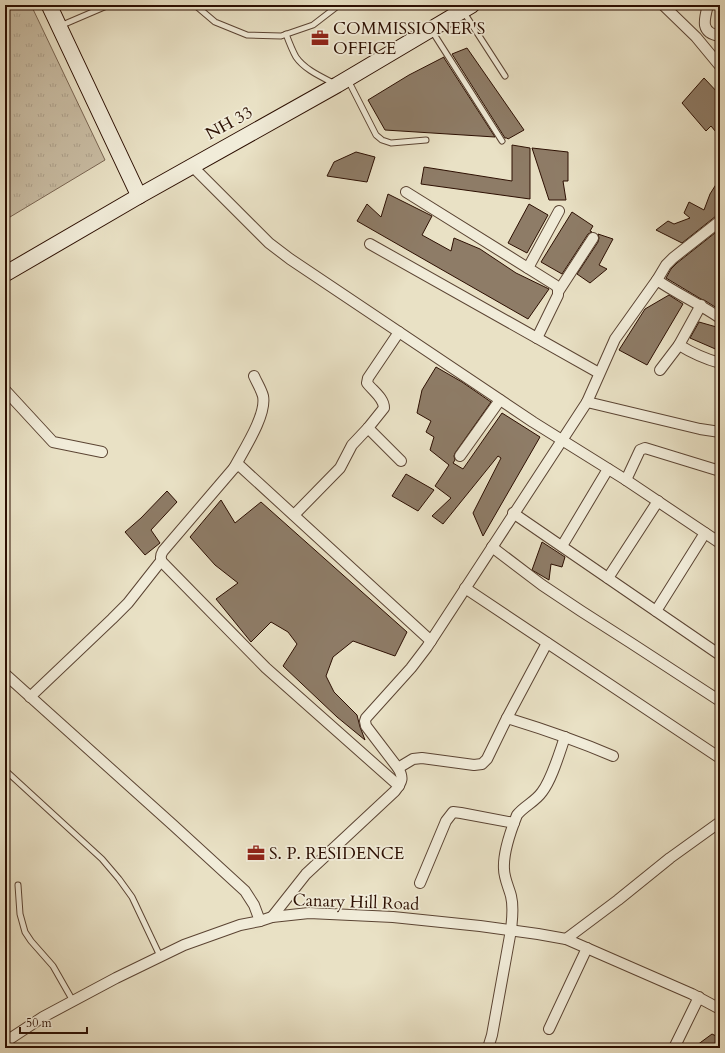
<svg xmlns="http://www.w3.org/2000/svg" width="725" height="1053" font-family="Cardo,serif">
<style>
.park{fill:url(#park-tufts);stroke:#7a6653}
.building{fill:#8e7c67;stroke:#2c0f02}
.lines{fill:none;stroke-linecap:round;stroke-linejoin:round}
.service-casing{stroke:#5b4433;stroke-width:7}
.minor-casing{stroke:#5b4433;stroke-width:12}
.secondary-casing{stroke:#2c0f02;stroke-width:17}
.service{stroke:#f1ecd9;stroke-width:5}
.minor{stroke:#f1ecd9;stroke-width:10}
.secondary{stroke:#f1ecd9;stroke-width:15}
.labels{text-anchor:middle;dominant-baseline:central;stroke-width:3.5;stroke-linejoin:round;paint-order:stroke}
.poi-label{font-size:17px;fill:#2c0f02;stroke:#f1ecd9;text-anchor:start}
.street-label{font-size:17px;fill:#2c0f02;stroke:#f1ecd9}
</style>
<defs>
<pattern id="park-tufts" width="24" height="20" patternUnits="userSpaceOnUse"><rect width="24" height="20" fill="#c9bda4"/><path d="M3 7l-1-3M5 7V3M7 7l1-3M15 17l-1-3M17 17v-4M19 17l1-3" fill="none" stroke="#ada18c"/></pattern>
</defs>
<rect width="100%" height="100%" fill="#e9e1c5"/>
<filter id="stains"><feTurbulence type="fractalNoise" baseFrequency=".005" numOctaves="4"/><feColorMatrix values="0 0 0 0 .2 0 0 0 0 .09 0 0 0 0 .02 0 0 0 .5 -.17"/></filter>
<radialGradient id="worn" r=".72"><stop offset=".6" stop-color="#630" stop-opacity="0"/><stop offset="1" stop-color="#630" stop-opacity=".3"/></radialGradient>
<path class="park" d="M5,5H31L105,160L5,220Z"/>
<g class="building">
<path d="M467,48L524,130L508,139L507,138H505L452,54Z"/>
<path d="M444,57V58L495,137L385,130L368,100L409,75Z"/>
<path d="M704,78L720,95V137L711,126L706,131L682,103Z"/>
<path d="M512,145L530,148V199L421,184L424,167L512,181Z"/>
<path d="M532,148L568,152V181H563L566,200H549Z"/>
<path d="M356,152L375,157L367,182L327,176L334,162Z"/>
<path d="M720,178V215L716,216L682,243L656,230L668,221L674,224L690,218L684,213L689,202L704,210L710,194Z"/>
<path d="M388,194L432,216L422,235L451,251L454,238L480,249L516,273L549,289L528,319L357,221L367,204L381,217Z"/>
<path d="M529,204L548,215L527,253L508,243Z"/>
<path d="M572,212L593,226L590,231L592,232L588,234L562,274L541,262Z"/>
<path d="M720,229V310L704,300L701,299L666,278L671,269L677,263Z"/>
<path d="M598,234L613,239L599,265L607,269L590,283L577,274L598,242L599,238Z"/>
<path d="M669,295L683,304L647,365L619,350L645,309Z"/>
<path d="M699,322L720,328V351L690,338Z"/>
<path d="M436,367L462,382L491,402L455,453L454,456L455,460L453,463L463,469L502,413L540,437L483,536L473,513L501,458L498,456L443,524L432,516L451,498L435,486L449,465L430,450L434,437L426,432L431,421L417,413L422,390Z"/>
<path d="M406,474L434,490L418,511L392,496Z"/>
<path d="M167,491L177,502L151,530L160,543L145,555L125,532L141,518Z"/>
<path d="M221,500L235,523L261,502L407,632L395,656L353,641L333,657L326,676L334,692L357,715L360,727L362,732L365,740L337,717L283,666L297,644L288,632L271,622L251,642L216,599L238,583L215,565L190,537Z"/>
<path d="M542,542L565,557L562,567L551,564L549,580L532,570Z"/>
<path d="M712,1034L720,1038V1048H693Z"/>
</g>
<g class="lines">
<g class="service-casing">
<g id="service">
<path d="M195,5L215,22L247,35L281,36L313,25L339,5"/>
<path d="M463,11L505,76"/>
<path d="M60,26L109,5"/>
<path d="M432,31L502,141"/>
<path d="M286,34C289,42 292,50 296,57C305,70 322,77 335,84"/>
<path d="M348,80L376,135L382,140L391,143L426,140"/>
<path d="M5,770L102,859L119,879L132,897L160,956"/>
<path d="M18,885L20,914L25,932L31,941L53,966L73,1001"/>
</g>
</g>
<g class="minor-casing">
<g id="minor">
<path d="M663,5L696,37L720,66"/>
<path d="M708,5C704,20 700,33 720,36"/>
<path d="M192,166L269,243L290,259L533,422L626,480L720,543"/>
<path d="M406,192L555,285L558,288V295L537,338"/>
<path d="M370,244L599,373"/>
<path d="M528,268L559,211"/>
<path d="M657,280L666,265L673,258L720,221"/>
<path d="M558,292L593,238"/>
<path d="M701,305L679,345C692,353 705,359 720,363"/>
<path d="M660,370L679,345"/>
<path d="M5,390L53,442L102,452"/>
<path d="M587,402L700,429L720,432"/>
<path d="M368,428L401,461"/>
<path d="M460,456L500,400"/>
<path d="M234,468C243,451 267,415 263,396C261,389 257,383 254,376"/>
<path d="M626,480L640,450L645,448L720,471"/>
<path d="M513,513L720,655"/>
<path d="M294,515L340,468L352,445L368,428L384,408C384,398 373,391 367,383L368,378L399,332"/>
<path d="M562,546L608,469"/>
<path d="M492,547L542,585L581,611L631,643L720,701"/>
<path d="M608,578L658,501"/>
<path d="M465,588L720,758"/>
<path d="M656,611L705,533"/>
<path d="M5,674L173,825L245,891L254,905L260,921"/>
<path d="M30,697L112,619L128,603L161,561"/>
<path d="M507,718L547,643"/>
<path d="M398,768L413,759L422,758L474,765L482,764L487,759L507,718C543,729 578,741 613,756"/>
<path d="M399,786L266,668L163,563C160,559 160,556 163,551L234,468L236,466H240L431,641"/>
<path d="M420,883L446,821L453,812L461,813L514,823"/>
<path d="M272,917L306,874L395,791C402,782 404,778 398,768L366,726L365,721L366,718L411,668L427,647L587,402L615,339L657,280C677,294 700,304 720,318"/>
<path d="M566,939L618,900L670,858L720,822"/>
<path d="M549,1029L587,948"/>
<path d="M5,1042L43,1017L116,978L184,945L240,925L260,921L272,917L309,913L393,917L480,926L538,934L566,939L692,994L720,1009"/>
<path d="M488,1048L492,1035L511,930C512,919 514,908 511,896C509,888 504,878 504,869C503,854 511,830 517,815C524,806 535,802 542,792C552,779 559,754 565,737"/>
<path d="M674,1048L699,997"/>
</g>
</g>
<g class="secondary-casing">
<g id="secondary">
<path d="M49,5L139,196"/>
<path d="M5,274L139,196L337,85L472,5"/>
</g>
</g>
<use href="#service" class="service"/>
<use href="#minor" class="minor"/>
<use href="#secondary" class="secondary"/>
</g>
<defs>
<g id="office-bare" transform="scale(1.38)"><path d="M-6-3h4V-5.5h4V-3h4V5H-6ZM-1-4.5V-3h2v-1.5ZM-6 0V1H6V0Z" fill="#8f2418" stroke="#f1ecd9" stroke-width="2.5" paint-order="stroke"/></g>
</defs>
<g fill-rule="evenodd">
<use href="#office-bare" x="320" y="38"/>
<use href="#office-bare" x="256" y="853"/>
</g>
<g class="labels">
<g class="poi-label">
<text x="333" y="28">COMMISSIONER'S<tspan x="333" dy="20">OFFICE</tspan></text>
<text x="269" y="853">S. P. RESIDENCE</text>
</g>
<g class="street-label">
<text transform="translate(229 123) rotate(-29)">NH 33</text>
<text transform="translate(356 902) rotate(2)">Canary Hill Road</text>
</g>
</g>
<rect width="725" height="1053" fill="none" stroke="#e9e1c5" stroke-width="20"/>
<rect x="6" y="6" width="713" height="1041" fill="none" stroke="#2c0f02" stroke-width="2"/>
<rect x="10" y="10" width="705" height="1033" fill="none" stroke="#2c0f02"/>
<path d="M20 1027v6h67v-6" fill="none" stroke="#2c0f02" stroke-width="2"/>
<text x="26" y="1027" font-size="12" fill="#2c0f02" stroke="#f1ecd9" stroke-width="3" paint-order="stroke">50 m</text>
<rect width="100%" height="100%" filter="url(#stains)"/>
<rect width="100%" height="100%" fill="url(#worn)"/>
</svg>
